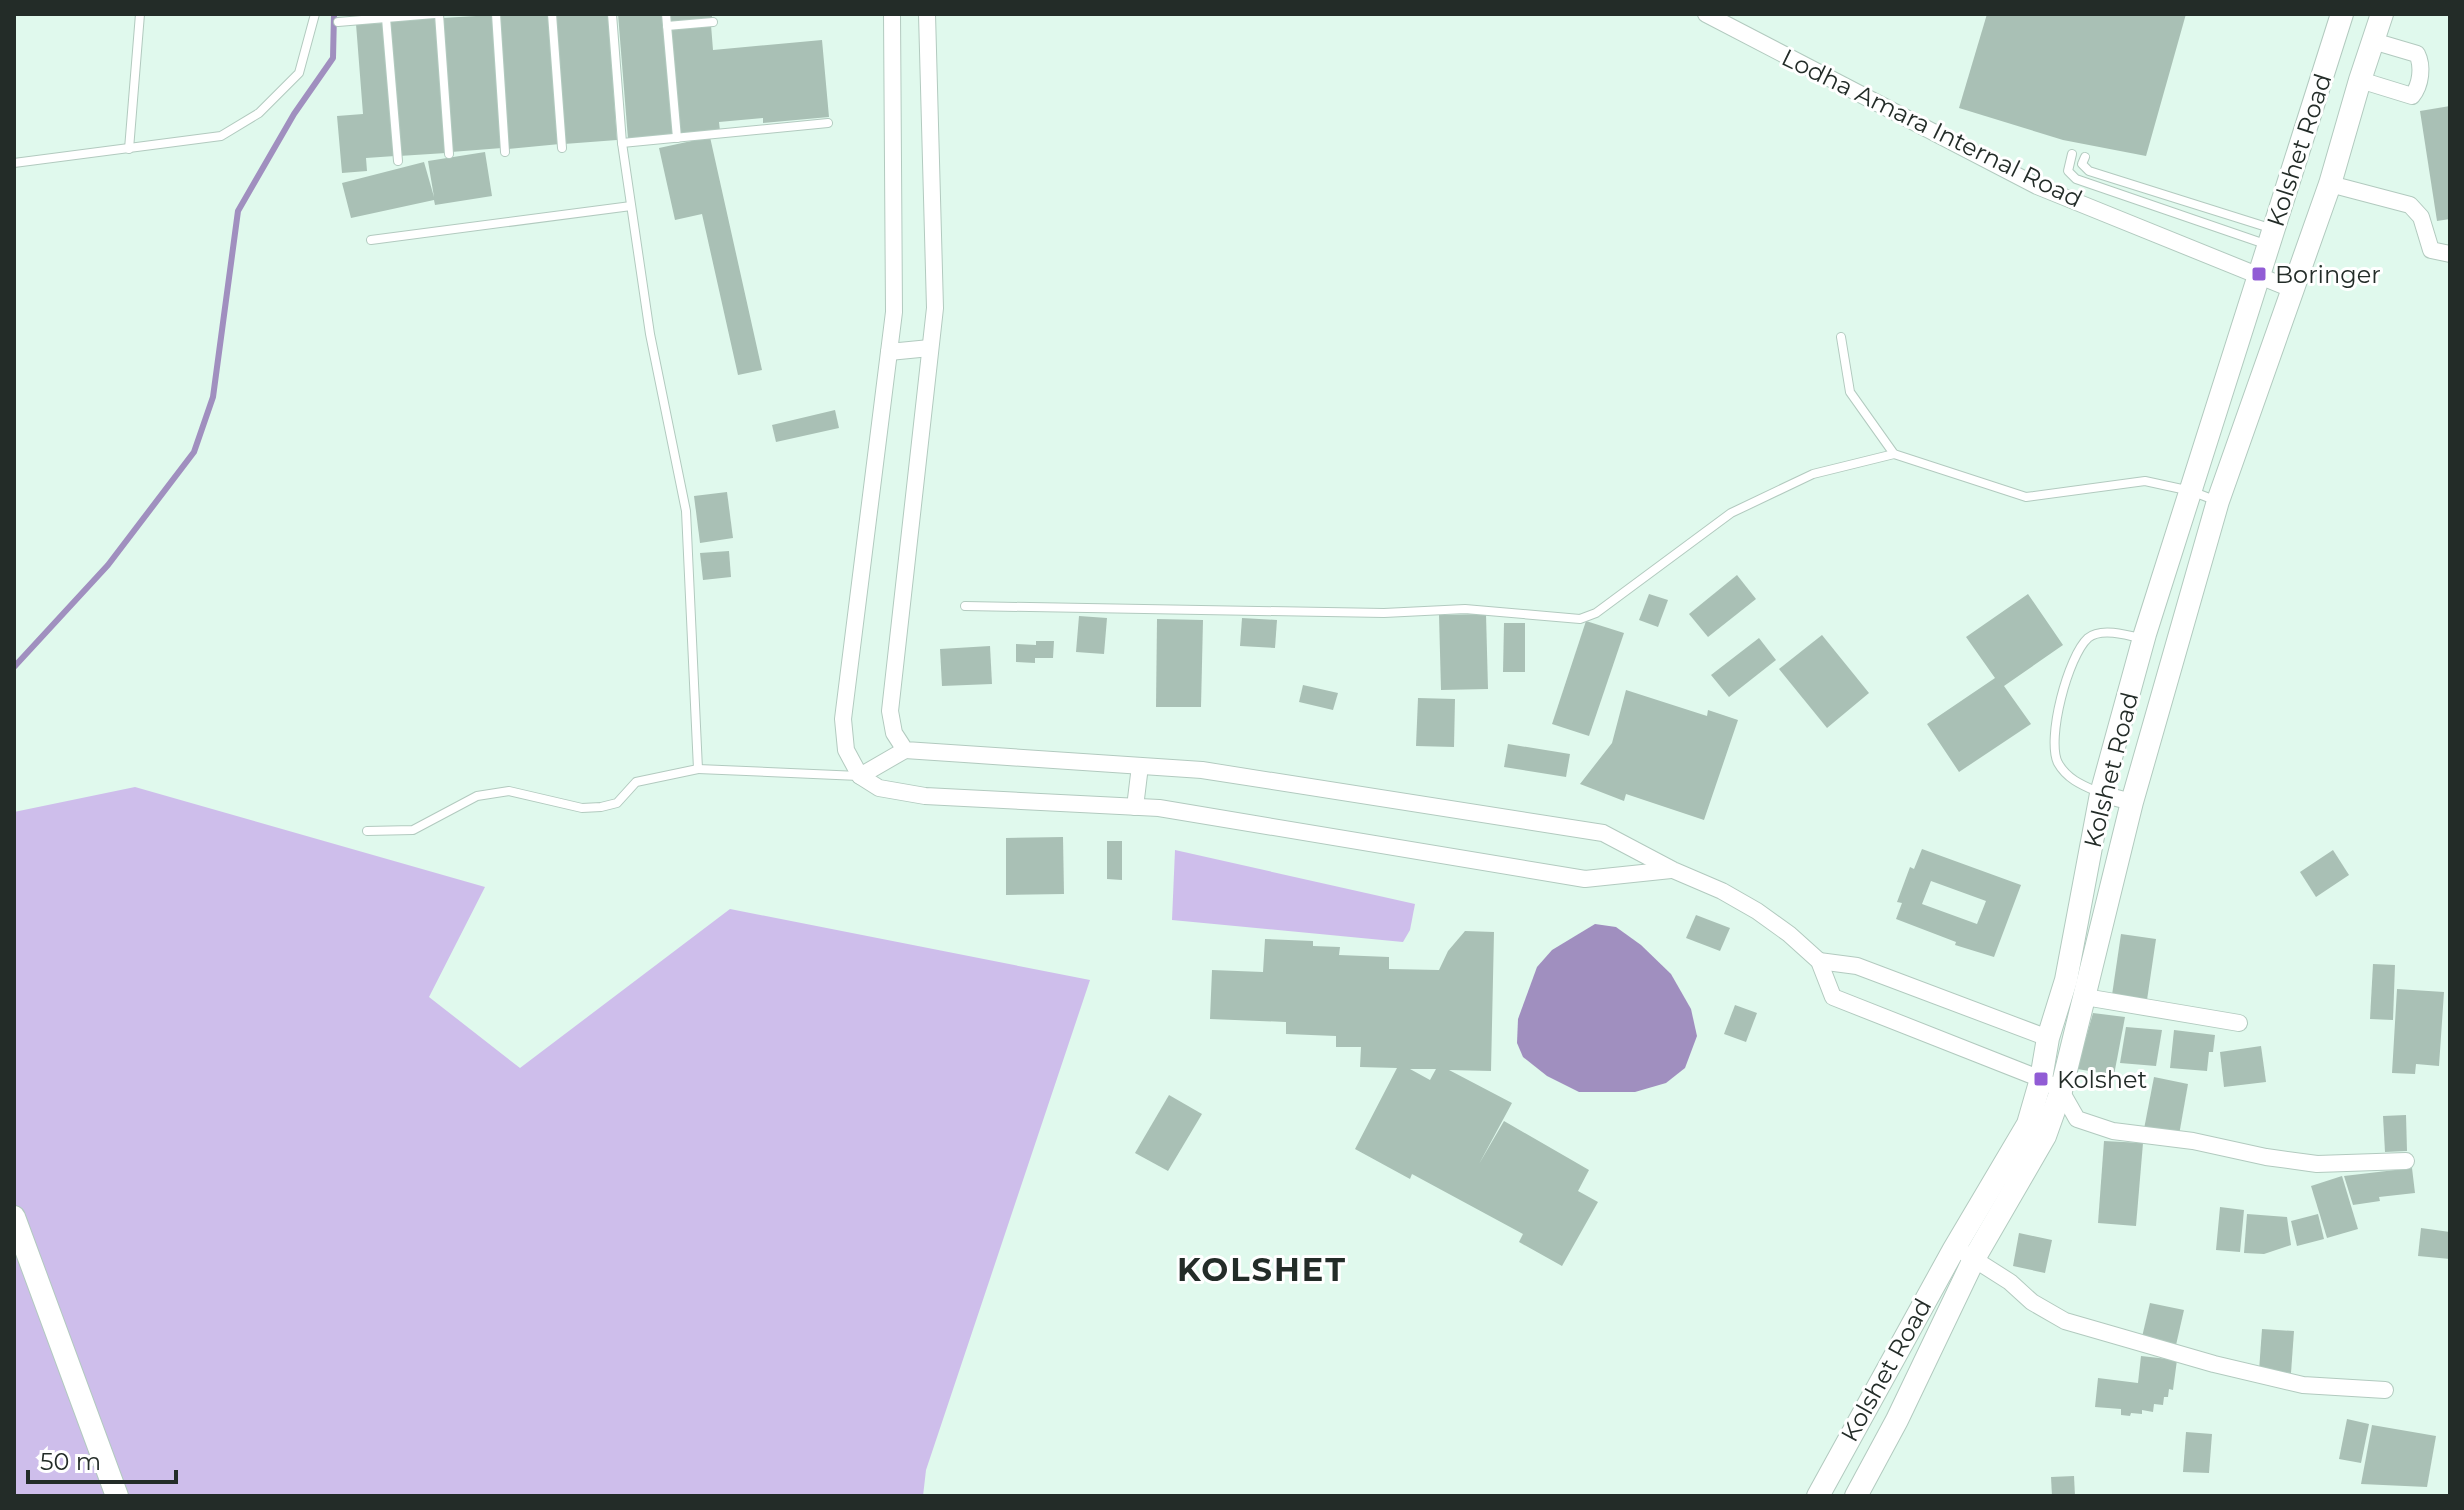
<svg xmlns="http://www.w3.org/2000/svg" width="2464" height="1510" font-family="Montserrat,sans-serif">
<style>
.green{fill:#cebeeb}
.water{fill:#a08fbf}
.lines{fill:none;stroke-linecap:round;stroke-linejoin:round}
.stream{stroke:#a08fbf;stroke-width:6}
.building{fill:#a9c0b5;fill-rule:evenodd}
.lane-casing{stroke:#b2cabf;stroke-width:10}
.street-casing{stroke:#b2cabf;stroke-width:18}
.secondary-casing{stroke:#b2cabf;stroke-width:24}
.lane{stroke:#fff;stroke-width:8}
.street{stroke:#fff;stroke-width:16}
.secondary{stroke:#fff;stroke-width:22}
.poi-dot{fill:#915cd5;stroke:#fff;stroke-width:3}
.labels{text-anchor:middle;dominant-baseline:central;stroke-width:6;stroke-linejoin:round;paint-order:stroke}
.street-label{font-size:24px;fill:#232c28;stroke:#fff}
.poi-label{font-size:24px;fill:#232c28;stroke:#fff;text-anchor:start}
.district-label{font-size:32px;font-weight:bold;letter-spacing:2px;fill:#232c28;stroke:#fff}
</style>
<rect width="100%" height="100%" fill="#e0f9ed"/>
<g class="green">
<path d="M135,787L485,887L429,997L520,1068L730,909L1090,980L926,1470L923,1496H14V812Z"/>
<path d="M1175,850L1415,904L1410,930L1403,942L1172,920Z"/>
</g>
<path class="water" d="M1595,924L1616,927L1641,945L1671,974L1691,1009L1697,1036L1685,1068L1666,1083L1635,1092H1579L1547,1076L1523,1057L1517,1043L1518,1019L1537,967L1552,950Z"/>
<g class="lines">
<path class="stream" d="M14,667L108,565L194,452L213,397L238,211L294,114L333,58L334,14"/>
</g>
<g class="building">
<path d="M497,14H551L560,144L507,149Z"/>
<path d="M554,14H608L617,140L564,144Z"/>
<path d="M618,14H665L675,135L628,139Z"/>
<path d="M670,14H712V20L670,23Z"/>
<path d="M1987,14H2186L2146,156L2063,140L1959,108Z"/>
<path d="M493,15L502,148L451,152L442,18Z"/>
<path d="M438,18L446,153L399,156L389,22Z"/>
<path d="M385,23L395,156L366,158L367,171L342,173L337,116L363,114L356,24Z"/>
<path d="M711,25L713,50L822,40L829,117L763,123V118L719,122L720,131L677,135L668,29Z"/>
<path d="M2450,106V219L2437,221L2420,111Z"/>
<path d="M710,137L762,370L738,375L702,214L675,220L659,148Z"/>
<path d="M485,152L492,196L435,205L434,200L351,218L342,183L424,162L434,197L428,161Z"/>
<path d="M835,410L839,428L776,442L772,425Z"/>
<path d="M727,492L733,538L700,543L694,496Z"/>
<path d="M729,551L731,577L703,580L700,553Z"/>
<path d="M1737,575L1756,599L1708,637L1689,614Z"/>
<path d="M1649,594L1668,600L1658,627L1639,620Z"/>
<path d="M2028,594L2063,645L2004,686L2031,724L1959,772L1927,724L1995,678L1966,637Z"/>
<path d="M1486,614L1488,689L1441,690L1439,615Z"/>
<path d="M1079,616L1107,618L1104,654L1076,652Z"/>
<path d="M1242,618L1277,620L1275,648L1240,646Z"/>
<path d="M1157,619L1203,620L1201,707H1156Z"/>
<path d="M1586,621L1624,633L1589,736L1552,724Z"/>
<path d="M1504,623H1525V672H1503Z"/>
<path d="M1822,635L1869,693L1827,728L1779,669Z"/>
<path d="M1759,638L1776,660L1729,697L1711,675Z"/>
<path d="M1036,641H1054L1053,658H1035V663L1016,662V644L1036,645Z"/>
<path d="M990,646L992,684L942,686L940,649Z"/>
<path d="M1303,685L1338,693L1333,710L1299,702Z"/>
<path d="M1626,690L1707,716L1708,710L1738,720L1704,820L1626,794L1624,801L1580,784L1612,743Z"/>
<path d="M1418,698L1455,699L1454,747L1416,746Z"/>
<path d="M1508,744L1570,754L1566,777L1504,767Z"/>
<path d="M1063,837L1064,894L1006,895V838Z"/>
<path d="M1107,841H1122V880L1107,879Z"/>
<path d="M1922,849L2021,885L1994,957L1955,945L1956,942L1896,919L1902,903L1897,902L1910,867L1914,869ZM1931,881L1986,901L1977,924L1922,904Z"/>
<path d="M2333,850L2349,875L2316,897L2300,872Z"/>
<path d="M1696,915L1730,928L1720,951L1686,938Z"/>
<path d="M1465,931L1494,932L1491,1071L1449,1070L1512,1103L1479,1164L1504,1121L1589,1170L1578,1191L1598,1202L1562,1266L1519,1242L1523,1234L1412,1174L1410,1179L1355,1149L1397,1068L1360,1067L1361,1047H1336V1036L1286,1034V1022L1210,1019L1212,970L1263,972L1265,939L1313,941V946L1340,947L1339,955L1389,957V969L1439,970L1448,951ZM1410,1069H1436L1430,1080Z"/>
<path d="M2121,934L2156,939L2147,1000L2112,995Z"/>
<path d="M2373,964L2395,965L2393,1020L2370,1019Z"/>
<path d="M2397,989L2444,992L2439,1066L2416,1064L2415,1074L2392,1073Z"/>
<path d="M1735,1005L1757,1013L1746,1042L1724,1034Z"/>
<path d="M2093,1013L2125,1017L2114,1075L2077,1069Z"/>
<path d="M2126,1027L2162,1030L2156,1066L2120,1063Z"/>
<path d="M2174,1030L2215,1035L2213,1052H2209L2207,1071L2170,1068Z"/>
<path d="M2261,1046L2266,1082L2224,1087L2220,1052Z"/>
<path d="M2154,1077L2188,1084L2179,1135L2144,1129Z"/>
<path d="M1169,1095L1202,1114L1168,1171L1135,1153Z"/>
<path d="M2406,1115L2407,1151L2385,1152L2383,1116Z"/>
<path d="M2104,1141L2143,1143L2136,1226L2098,1223Z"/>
<path d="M2412,1168L2415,1193L2379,1197L2380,1201L2353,1205L2344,1176Z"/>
<path d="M2342,1176L2358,1229L2327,1238L2311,1186Z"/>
<path d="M2220,1207L2244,1210L2240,1252L2216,1250Z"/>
<path d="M2247,1214L2287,1217L2291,1245L2264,1254L2244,1253Z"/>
<path d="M2318,1214L2324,1239L2297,1246L2291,1221Z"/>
<path d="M2421,1228L2450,1232V1259L2418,1256Z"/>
<path d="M2019,1233L2052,1240L2045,1273L2013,1266Z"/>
<path d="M2150,1303L2184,1310L2176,1345L2142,1337Z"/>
<path d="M2262,1329L2294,1331L2291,1373L2259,1371Z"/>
<path d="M2141,1356L2177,1360L2173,1390L2169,1389L2168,1397H2164L2163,1405L2154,1404L2153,1412L2142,1410V1414L2131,1413L2130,1416L2121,1415V1409L2095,1407L2098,1378L2138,1383Z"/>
<path d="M2347,1419L2369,1424L2361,1463L2339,1459Z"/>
<path d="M2372,1425L2436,1436L2427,1487L2361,1484Z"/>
<path d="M2186,1432L2212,1434L2209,1473L2183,1472Z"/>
<path d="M2074,1476L2075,1496H2052L2051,1477Z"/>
</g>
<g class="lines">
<g class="lane-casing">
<g id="lane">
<path d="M439,14L449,154"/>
<path d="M496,14L505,152"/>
<path d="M552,14L562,148"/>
<path d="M666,14L677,138"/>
<path d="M386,18L398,161"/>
<path d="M338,22L434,14"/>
<path d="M667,26L713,22"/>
<path d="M622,143L828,123"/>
<path d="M129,149L140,14"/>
<path d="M2072,154L2068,171L2076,179L2268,245"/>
<path d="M2085,157L2082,164L2089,171L2273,229"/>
<path d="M14,163L221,136L259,113L299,73L315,14"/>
<path d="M371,240L631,206"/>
<path d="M1841,337L1850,392L1894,454L2026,497L2145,481L2191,491L2217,501"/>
<path d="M965,606L1384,613L1465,609L1580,619L1596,613L1731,513L1813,474L1894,454"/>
<path d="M698,769L859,776"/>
<path d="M2098,792C2082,785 2067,779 2058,763C2046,739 2068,656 2088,638C2101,627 2128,635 2143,639"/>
<path d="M367,831L413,830L477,796L509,791L582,808L601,807L617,803L636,782L698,769L686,511L650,334L622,143L612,14"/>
</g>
</g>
<g class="street-casing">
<g id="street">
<path d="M892,14L894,312L843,719L846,750L860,776L879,788L925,796L1159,808L1585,879L1671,870"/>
<path d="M927,14L935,308L890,711L894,733L905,750L1202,770L1603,833L1673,870L1722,891L1757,911L1789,934L1819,961L1833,997L2041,1079L2061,1091L2077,1119L2113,1131L2193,1141L2266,1157L2317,1164L2406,1161"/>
<path d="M1706,14L2037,186L2294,290"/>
<path d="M2360,80L2412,96C2421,85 2423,66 2417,54L2373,41"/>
<path d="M2330,184L2410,205L2421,217L2431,250L2450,254"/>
<path d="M889,352L930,348"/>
<path d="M860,776L905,750"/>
<path d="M2101,794L2132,802"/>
<path d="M1135,807L1140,766"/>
<path d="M1819,961L1857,966L2048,1038"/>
<path d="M2085,997L2239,1023"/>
<path d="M1966,1254L2010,1282L2032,1302L2065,1321L2214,1364L2303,1385L2385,1390"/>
</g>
</g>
<g class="secondary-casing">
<g id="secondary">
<path d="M14,1217L117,1496"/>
<path d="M1818,1496L1954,1249L2028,1124L2041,1079L2048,1038L2066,980L2101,794L2145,634L2342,14"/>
<path d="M1856,1496L1897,1420L1975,1257L2045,1136L2061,1091L2132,802L2218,501L2330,184L2360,80L2382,14"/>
</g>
</g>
<use href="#lane" class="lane"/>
<use href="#street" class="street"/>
<use href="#secondary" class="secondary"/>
</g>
<g class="poi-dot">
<rect x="2251" y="266" width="16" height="16" rx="4"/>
<rect x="2033" y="1071" width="16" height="16" rx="4"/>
</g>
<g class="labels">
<g class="street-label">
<text transform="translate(1932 128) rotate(26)">Lodha Amara Internal Road</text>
<text transform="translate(2299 150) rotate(-72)">Kolshet Road</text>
<text transform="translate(2111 770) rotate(-76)">Kolshet Road</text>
<text transform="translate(1886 1370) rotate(-61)">Kolshet Road</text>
</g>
<g class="poi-label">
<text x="2275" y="274">Boringer</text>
<text x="2057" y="1079">Kolshet</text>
</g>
<g class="district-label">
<text x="1262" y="1269">KOLSHET</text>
</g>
</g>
<rect width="2464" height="1510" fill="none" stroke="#232c28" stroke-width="32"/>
<path d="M28 1470v12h148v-12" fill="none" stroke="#232c28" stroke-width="4"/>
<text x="40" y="1470" font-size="24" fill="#232c28" stroke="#ffffff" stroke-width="6" paint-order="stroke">50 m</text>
</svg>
